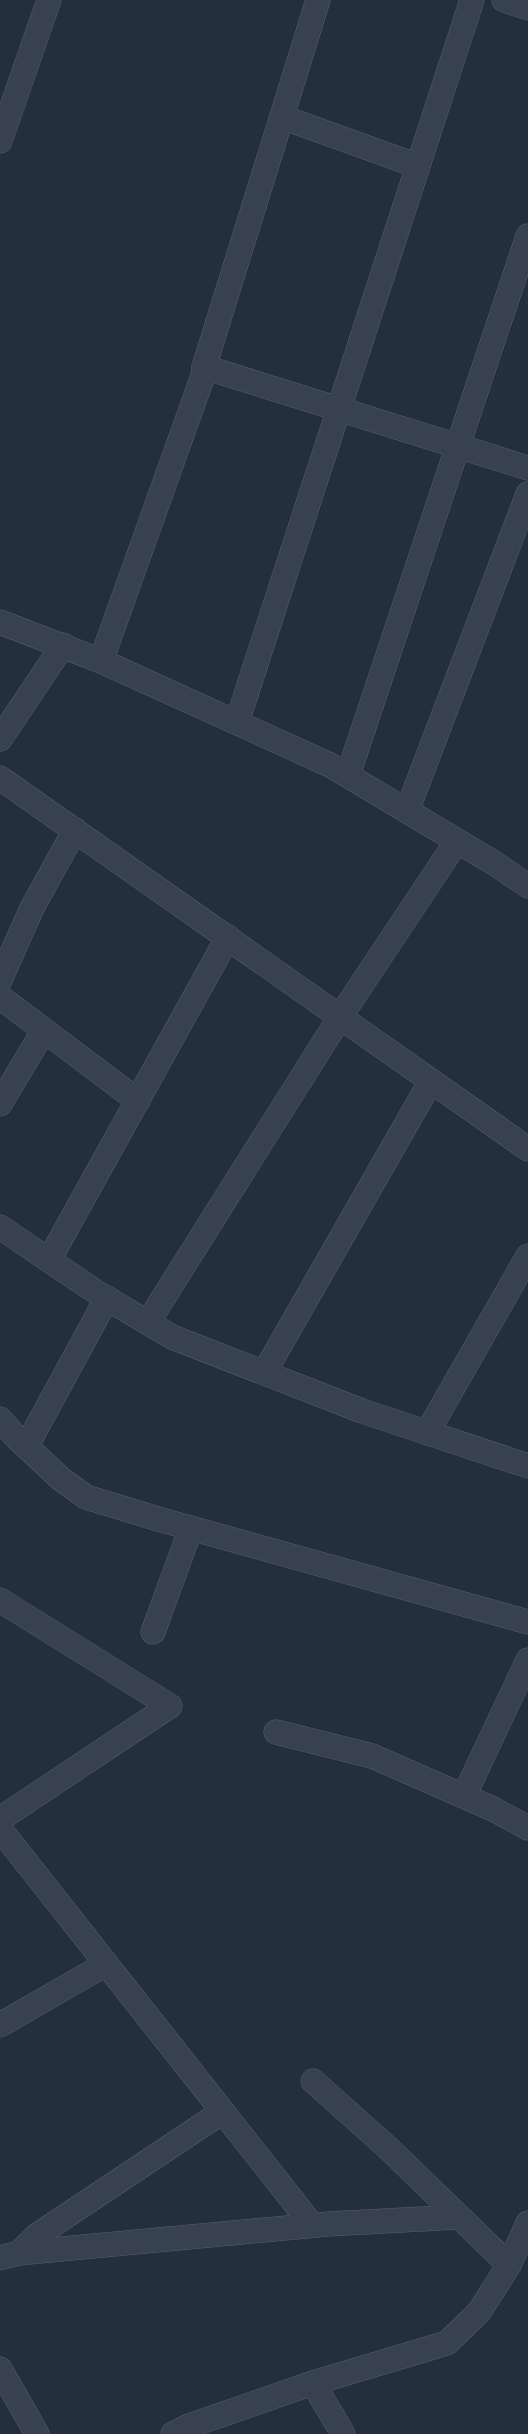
<svg xmlns="http://www.w3.org/2000/svg" width="528" height="2434" font-family="'DM Sans',sans-serif">
<style>
.lines{fill:none;stroke-linecap:round;stroke-linejoin:round}
.minor-casing{stroke:#565f6c;stroke-width:25}
.minor{stroke:#38414e;stroke-width:24}
</style>
<rect width="100%" height="100%" fill="#242f3e"/>
<g class="lines">
<g class="minor-casing">
<g id="minor">
<path d="M504,0L528,8"/>
<path d="M282,117L418,166"/>
<path d="M0,141L49,0"/>
<path d="M204,367L528,468"/>
<path d="M0,622L101,661L330,765L494,863L528,886"/>
<path d="M101,661L204,373V367L318,0"/>
<path d="M237,722L472,0"/>
<path d="M0,739L63,645"/>
<path d="M348,775L528,236"/>
<path d="M0,778L528,1149"/>
<path d="M407,811L528,494"/>
<path d="M0,980L32,908L75,830"/>
<path d="M0,997L138,1101"/>
<path d="M0,1104L44,1030"/>
<path d="M0,1227L96,1292L172,1337L362,1411L528,1466"/>
<path d="M49,1260L228,937"/>
<path d="M148,1322L340,1017L457,841"/>
<path d="M264,1373L431,1081"/>
<path d="M0,1419L16,1437L61,1479L86,1497L158,1519L528,1622"/>
<path d="M427,1433L528,1256"/>
<path d="M26,1447L107,1298"/>
<path d="M0,1600L170,1706L0,1819"/>
<path d="M153,1632L191,1528"/>
<path d="M276,1732L372,1756L493,1809L528,1828"/>
<path d="M464,1796L528,1660"/>
<path d="M0,1829L312,2225"/>
<path d="M0,2025L106,1964"/>
<path d="M313,2081L387,2147L509,2265"/>
<path d="M19,2253L36,2236L222,2112"/>
<path d="M0,2258L19,2253L328,2224L459,2217"/>
<path d="M0,2369L37,2434"/>
<path d="M313,2383L343,2434"/>
<path d="M173,2434L189,2426L313,2383L447,2343L479,2312L509,2265L528,2223"/>
</g>
</g>
<use href="#minor" class="minor"/>
</g>
</svg>
